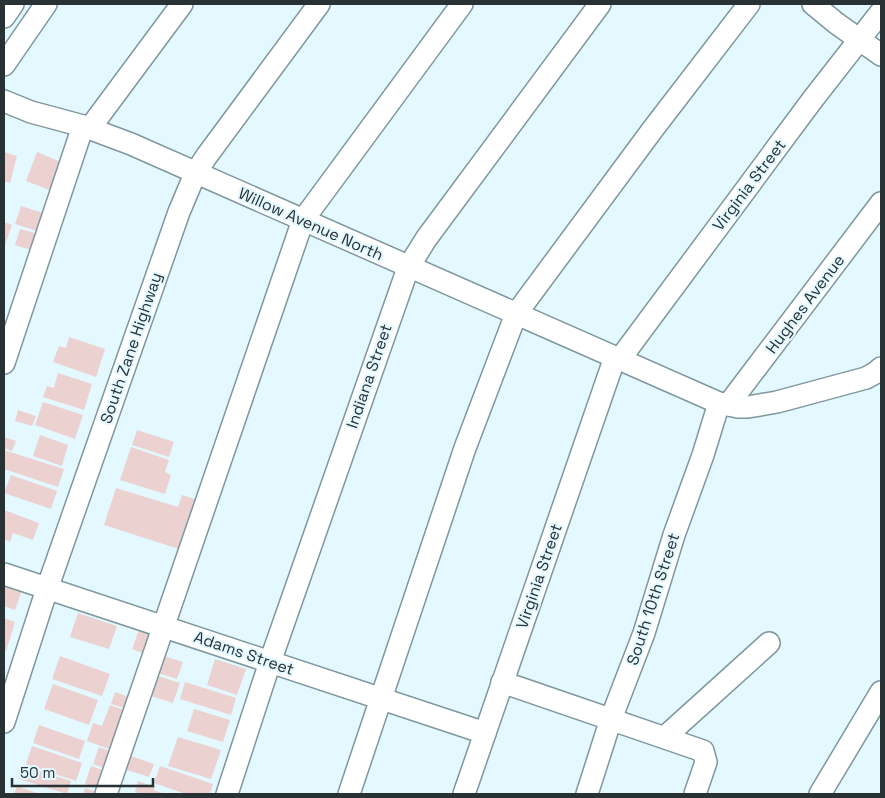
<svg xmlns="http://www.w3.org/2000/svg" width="885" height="798" font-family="'Space Grotesk',sans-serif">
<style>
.building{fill:#ebd1d0}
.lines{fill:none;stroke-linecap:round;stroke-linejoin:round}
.minor-casing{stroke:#7e979d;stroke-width:24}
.minor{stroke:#fff;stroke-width:21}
.labels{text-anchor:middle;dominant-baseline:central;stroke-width:4.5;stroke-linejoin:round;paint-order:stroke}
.street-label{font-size:16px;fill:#283235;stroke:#e4f9ff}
</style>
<rect width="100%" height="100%" fill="#e4f9ff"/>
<g class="building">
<path d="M4,152L17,156L10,183L4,181Z"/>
<path d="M37,152L66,164L55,192L26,181Z"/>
<path d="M21,206L43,213L37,231L15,224Z"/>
<path d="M4,222L12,225L4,248Z"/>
<path d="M20,229L39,234L34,251L15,245Z"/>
<path d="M69,337L105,349L96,377L53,362L59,346L66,348Z"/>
<path d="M58,373L92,384L84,410L43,397L47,386L54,388Z"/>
<path d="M43,402L83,415L75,439L35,425Z"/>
<path d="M18,410L36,416L32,426L15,421Z"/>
<path d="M137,430L174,442L169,457L132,445Z"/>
<path d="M40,435L68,445L62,466L33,456Z"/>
<path d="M4,437L16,441L12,451L4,448Z"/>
<path d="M131,447L169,460L165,472L171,475L165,494L120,480Z"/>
<path d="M4,450L64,469L58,487L4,469Z"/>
<path d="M11,475L57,491L51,509L4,493Z"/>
<path d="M116,488L178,507L182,495L201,501L185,551L104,525Z"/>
<path d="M4,510L39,523L33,540L13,533L10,542L4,539Z"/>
<path d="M4,581L23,587L15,610L4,606Z"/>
<path d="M78,613L117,626L109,649L70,637Z"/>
<path d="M4,618L15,622L6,651L4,650Z"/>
<path d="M140,627L158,634L150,656L132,649Z"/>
<path d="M60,656L110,674L102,696L52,679Z"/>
<path d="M164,656L183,662L177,679L158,673Z"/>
<path d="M215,659L246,669L237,695L207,685Z"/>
<path d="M158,676L180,683L173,703L151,696Z"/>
<path d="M185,682L236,698L231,715L180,699Z"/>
<path d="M53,684L98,700L89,725L44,709Z"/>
<path d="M115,692L134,699L131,710L111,704Z"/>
<path d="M110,705L131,712L117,752L87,741L93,723L102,726Z"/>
<path d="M194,709L230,720L223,742L187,731Z"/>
<path d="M39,725L85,741L79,759L33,743Z"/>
<path d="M178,737L221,750L211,779L168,766Z"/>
<path d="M32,746L82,763L76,781L26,764Z"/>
<path d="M99,747L115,753L109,770L93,764Z"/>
<path d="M131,756L154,764L149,777L127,770Z"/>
<path d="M24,766L71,781L67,794L19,779Z"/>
<path d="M91,766L109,772L103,790L85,784Z"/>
<path d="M160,766L213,784L210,794H186L154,783Z"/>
<path d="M138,781L155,787L154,790L165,794H142L135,792Z"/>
<path d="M17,786L40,794H14Z"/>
<path d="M85,788L102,794H83Z"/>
</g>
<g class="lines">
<g class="minor-casing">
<g id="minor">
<path d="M813,4L836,23L881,55"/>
<path d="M4,17L13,4"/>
<path d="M4,65L46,4"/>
<path d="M4,101L31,112L83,126L131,144L719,403L738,407H748L777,402L866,378L875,373L881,368"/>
<path d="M90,128L182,4"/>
<path d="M620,359L813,99L881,12"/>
<path d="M4,363L83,126"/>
<path d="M728,405L881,203"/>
<path d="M4,574L485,733"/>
<path d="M502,682L703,751L706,762L695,794"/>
<path d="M4,722L47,589L179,212L195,174L206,157L319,4"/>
<path d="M665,737L769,643"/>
<path d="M106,794L303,220L462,4"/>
<path d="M227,794L270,662L408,268L426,239L600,4"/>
<path d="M349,794L465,448L516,314L653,129L749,4"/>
<path d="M464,794L615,357"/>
<path d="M587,794L611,719L644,633L674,535L703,455L719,403"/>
<path d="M820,794L881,692"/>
</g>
</g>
<use href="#minor" class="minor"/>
</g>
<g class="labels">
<g class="street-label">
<text transform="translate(749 185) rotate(-53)">Virginia Street</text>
<text transform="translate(311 224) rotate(24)">Willow Avenue North</text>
<text transform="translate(805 304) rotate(-53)">Hughes Avenue</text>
<text transform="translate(131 348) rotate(-71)">South Zane Highway</text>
<text transform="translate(369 376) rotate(-71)">Indiana Street</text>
<text transform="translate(539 576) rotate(-71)">Virginia Street</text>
<text transform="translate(653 599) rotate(-72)">South 10th Street</text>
<text transform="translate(244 653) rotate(19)">Adams Street</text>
</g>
</g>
<rect width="885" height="798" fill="none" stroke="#283235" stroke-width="10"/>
<path d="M12 778v8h141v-8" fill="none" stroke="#283235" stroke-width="2.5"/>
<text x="20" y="778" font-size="15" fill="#283235" stroke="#e4f9ff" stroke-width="4" paint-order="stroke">50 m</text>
</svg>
